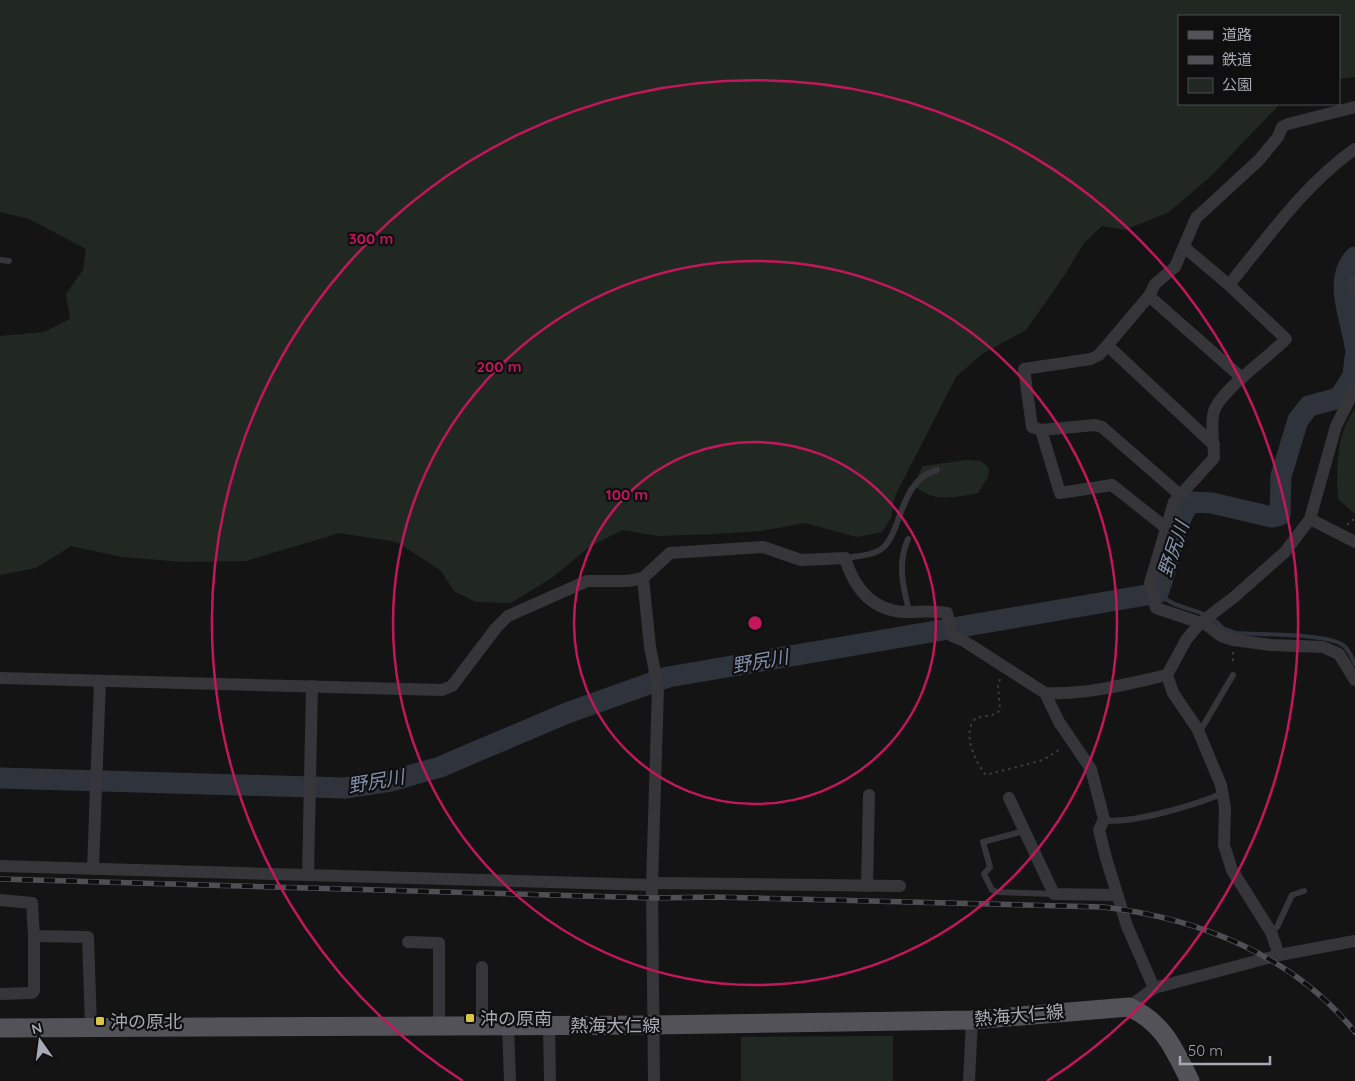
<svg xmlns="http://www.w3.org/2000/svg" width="1355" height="1081" font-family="Quicksand,'Noto Sans JP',sans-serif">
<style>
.green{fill:#212822}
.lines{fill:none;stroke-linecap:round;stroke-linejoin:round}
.stream{stroke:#2f343c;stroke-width:4}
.river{stroke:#2f343c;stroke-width:21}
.path{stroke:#3c3c41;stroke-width:2;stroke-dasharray:2.5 4;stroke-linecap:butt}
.lane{stroke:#36353a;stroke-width:6}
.street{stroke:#36353a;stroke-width:12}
.primary{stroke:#525258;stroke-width:19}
.rail-casing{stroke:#4f4f55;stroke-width:5.5}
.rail{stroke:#0f0f10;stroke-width:4;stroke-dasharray:11;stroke-linecap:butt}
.ring{fill:none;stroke:#c2185b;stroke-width:2.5}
.poi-dot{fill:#dac547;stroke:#0f0f10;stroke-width:2}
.labels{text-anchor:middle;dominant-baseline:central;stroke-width:4.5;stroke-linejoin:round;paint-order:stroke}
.street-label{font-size:18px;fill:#a7a9b4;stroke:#0f0f10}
.poi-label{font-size:18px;fill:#a7a9b4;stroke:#0f0f10;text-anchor:start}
.water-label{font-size:19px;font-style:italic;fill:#8290ab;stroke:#0f0f10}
.centre{fill:#c2185b;stroke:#0f0f10;stroke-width:2.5}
.ring-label{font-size:15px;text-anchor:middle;font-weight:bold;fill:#c2185b;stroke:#0f0f10;stroke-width:4.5;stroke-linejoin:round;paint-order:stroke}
</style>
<rect width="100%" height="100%" fill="#141415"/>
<g class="green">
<path d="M0,0H1355V77L1339,79V16H1179V104H1280L1211,176L1169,212L1125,230L1102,226L1084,243L1064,276L1026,330L982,354L956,377L895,496L891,518L882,532L857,537L805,523L761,531L715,534L658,536L622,530L588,548L553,577L511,603L476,602L455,592L440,570L397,542L340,533L246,561L184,562L122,557L71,546L36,568L0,575V336L44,332L70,319L66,294L83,270L86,249L29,219L0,212Z"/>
<path d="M1355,409V514L1338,499C1336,469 1336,434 1355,409Z"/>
<path d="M967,460L981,461L989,468L988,477L978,493C956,497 935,503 916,487L918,475L923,466Z"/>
<path d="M893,1036V1081H741V1037Z"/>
</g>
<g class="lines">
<g class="stream">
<path d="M1158,593C1172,607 1188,607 1206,615"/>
<path d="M1212,618L1224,629L1236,633C1260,635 1325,633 1343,645C1349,649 1352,658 1355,664"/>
</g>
<g class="river">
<path d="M1355,257C1332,281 1352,319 1355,347"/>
<path d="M0,778L345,788L391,781L440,767L567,713L668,677L1158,593C1168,569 1175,518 1191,502L1212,503L1272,517L1280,515L1281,476L1298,420L1309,406L1335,399L1341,395L1353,376L1355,357"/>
</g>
<g class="path">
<path d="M1347,525L1355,518"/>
<path d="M1233,652V665"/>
<path d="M1000,679L998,686L1000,710L996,714L976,718C961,732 975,762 986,775L1043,760L1062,748"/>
</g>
<g class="lane">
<path d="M0,260L9,261"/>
<path d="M908,539C897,564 903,586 909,611"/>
<path d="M845,558C857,556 870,556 880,550C902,537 898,480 937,470"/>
<path d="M1199,733L1233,675"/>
<path d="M1103,820C1129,825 1199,804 1223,793"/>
<path d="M1024,831L983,842L990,867L984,874L992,890L998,892L1054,894"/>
<path d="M1271,933L1277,927L1292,895L1304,891"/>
</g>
<g class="street">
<path d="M1184,247L1229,285L1286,339C1269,357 1221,390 1214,411C1210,426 1214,443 1214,458L1174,502L1150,583L1156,608L1207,625L1221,636L1233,640L1271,645L1323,647L1339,654L1355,680"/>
<path d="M1355,281V289"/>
<path d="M1229,285C1267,238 1305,184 1355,149"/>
<path d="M1149,296L1242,378"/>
<path d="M1108,346L1214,445"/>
<path d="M1041,430L1060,493L1112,485L1165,527"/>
<path d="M1179,494L1102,427L1095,425L1041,430L1032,427L1024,369L1091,359L1099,355L1149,296L1155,284L1175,267L1196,218L1259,160L1278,137L1282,127L1288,124L1355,107"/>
<path d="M1310,519L1355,542"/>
<path d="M643,578L650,647L658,687L652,885L654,1081"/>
<path d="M0,678L442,690L452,686L496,628L508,616L587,581H628L643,578L670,553L763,547L801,560L845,558C854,588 871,610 904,612C919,612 932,610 947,613L952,636L964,641L1045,693L1059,722L1091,769L1104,819L1099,830L1106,858L1127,926L1154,988"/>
<path d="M1045,693C1086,695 1127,684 1167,675"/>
<path d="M1009,798L1054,894L1117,895"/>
<path d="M0,866L652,885L660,883L900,886"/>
<path d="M93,869L100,681"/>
<path d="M308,875L312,686"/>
<path d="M867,886L869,795"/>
<path d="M0,900L32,903L34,936L88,937L91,1027"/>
<path d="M408,942L439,943V1026"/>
<path d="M1279,955L1271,932L1232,870L1224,845L1225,808L1221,785L1197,728L1173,693L1167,675L1186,640L1200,623L1233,598L1285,552L1310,519L1336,426L1355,389"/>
<path d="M0,994L32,993L34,991V936"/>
<path d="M1129,1007L1154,988L1279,955L1355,941"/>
<path d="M549,1025L550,1081"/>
<path d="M482,1026V967"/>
<path d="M508,1026L510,1081"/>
<path d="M969,1081L972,1020"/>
</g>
<path class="primary" d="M0,1028L653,1025L972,1020L1129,1007C1164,1023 1174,1049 1190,1081"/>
<g class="rail-casing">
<path id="rail" d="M0,879L653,898L713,897L1103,907C1198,918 1293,955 1355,1032"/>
</g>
<use href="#rail" class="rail"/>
</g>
<g class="ring">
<circle cx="755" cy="623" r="181"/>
<circle cx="755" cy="623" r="362"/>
<path d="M463 1081A543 543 0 1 1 1047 1081"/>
</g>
<g class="poi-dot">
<rect x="465" y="1013" width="10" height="10" rx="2.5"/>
<rect x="95" y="1016" width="10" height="10" rx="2.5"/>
</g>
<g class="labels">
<g class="street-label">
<text transform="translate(1019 1015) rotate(-5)">熱海大仁線</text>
<text x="615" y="1025">熱海大仁線</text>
</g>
<g class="poi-label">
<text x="480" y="1018">沖の原南</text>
<text x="110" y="1021">沖の原北</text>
</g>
<g class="water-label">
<text transform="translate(1173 549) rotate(-71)">野尻川</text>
<text transform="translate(760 661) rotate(-10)">野尻川</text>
<text transform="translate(376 781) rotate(-10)">野尻川</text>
</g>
</g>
<circle cx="755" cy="623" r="8" class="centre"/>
<g class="ring-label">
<text x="371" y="244">300 m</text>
<text x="499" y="372">200 m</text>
<text x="627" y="500">100 m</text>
</g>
<rect x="1178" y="15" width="162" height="90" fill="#0f0f10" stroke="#4c4d52"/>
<rect x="1188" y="31" width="25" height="8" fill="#525258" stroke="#4c4d52"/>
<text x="1222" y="40" font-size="15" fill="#a7a9b4">道路</text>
<rect x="1188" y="56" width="25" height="8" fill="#4f4f55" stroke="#4c4d52"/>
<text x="1222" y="65" font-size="15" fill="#a7a9b4">鉄道</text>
<rect x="1188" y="78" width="25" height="15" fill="#212822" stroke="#4c4d52"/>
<text x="1222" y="90" font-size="15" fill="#a7a9b4">公園</text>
<g transform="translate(40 1041) rotate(346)" stroke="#0f0f10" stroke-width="4" paint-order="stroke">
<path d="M0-4L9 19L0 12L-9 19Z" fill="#a7a9b4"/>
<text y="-8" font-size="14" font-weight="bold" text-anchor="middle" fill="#a7a9b4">N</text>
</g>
<path d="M1180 1056v8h90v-8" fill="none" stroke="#a7a9b4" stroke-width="2.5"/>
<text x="1188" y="1056" font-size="15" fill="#a7a9b4" stroke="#0f0f10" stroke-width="4" paint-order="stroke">50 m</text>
</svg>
